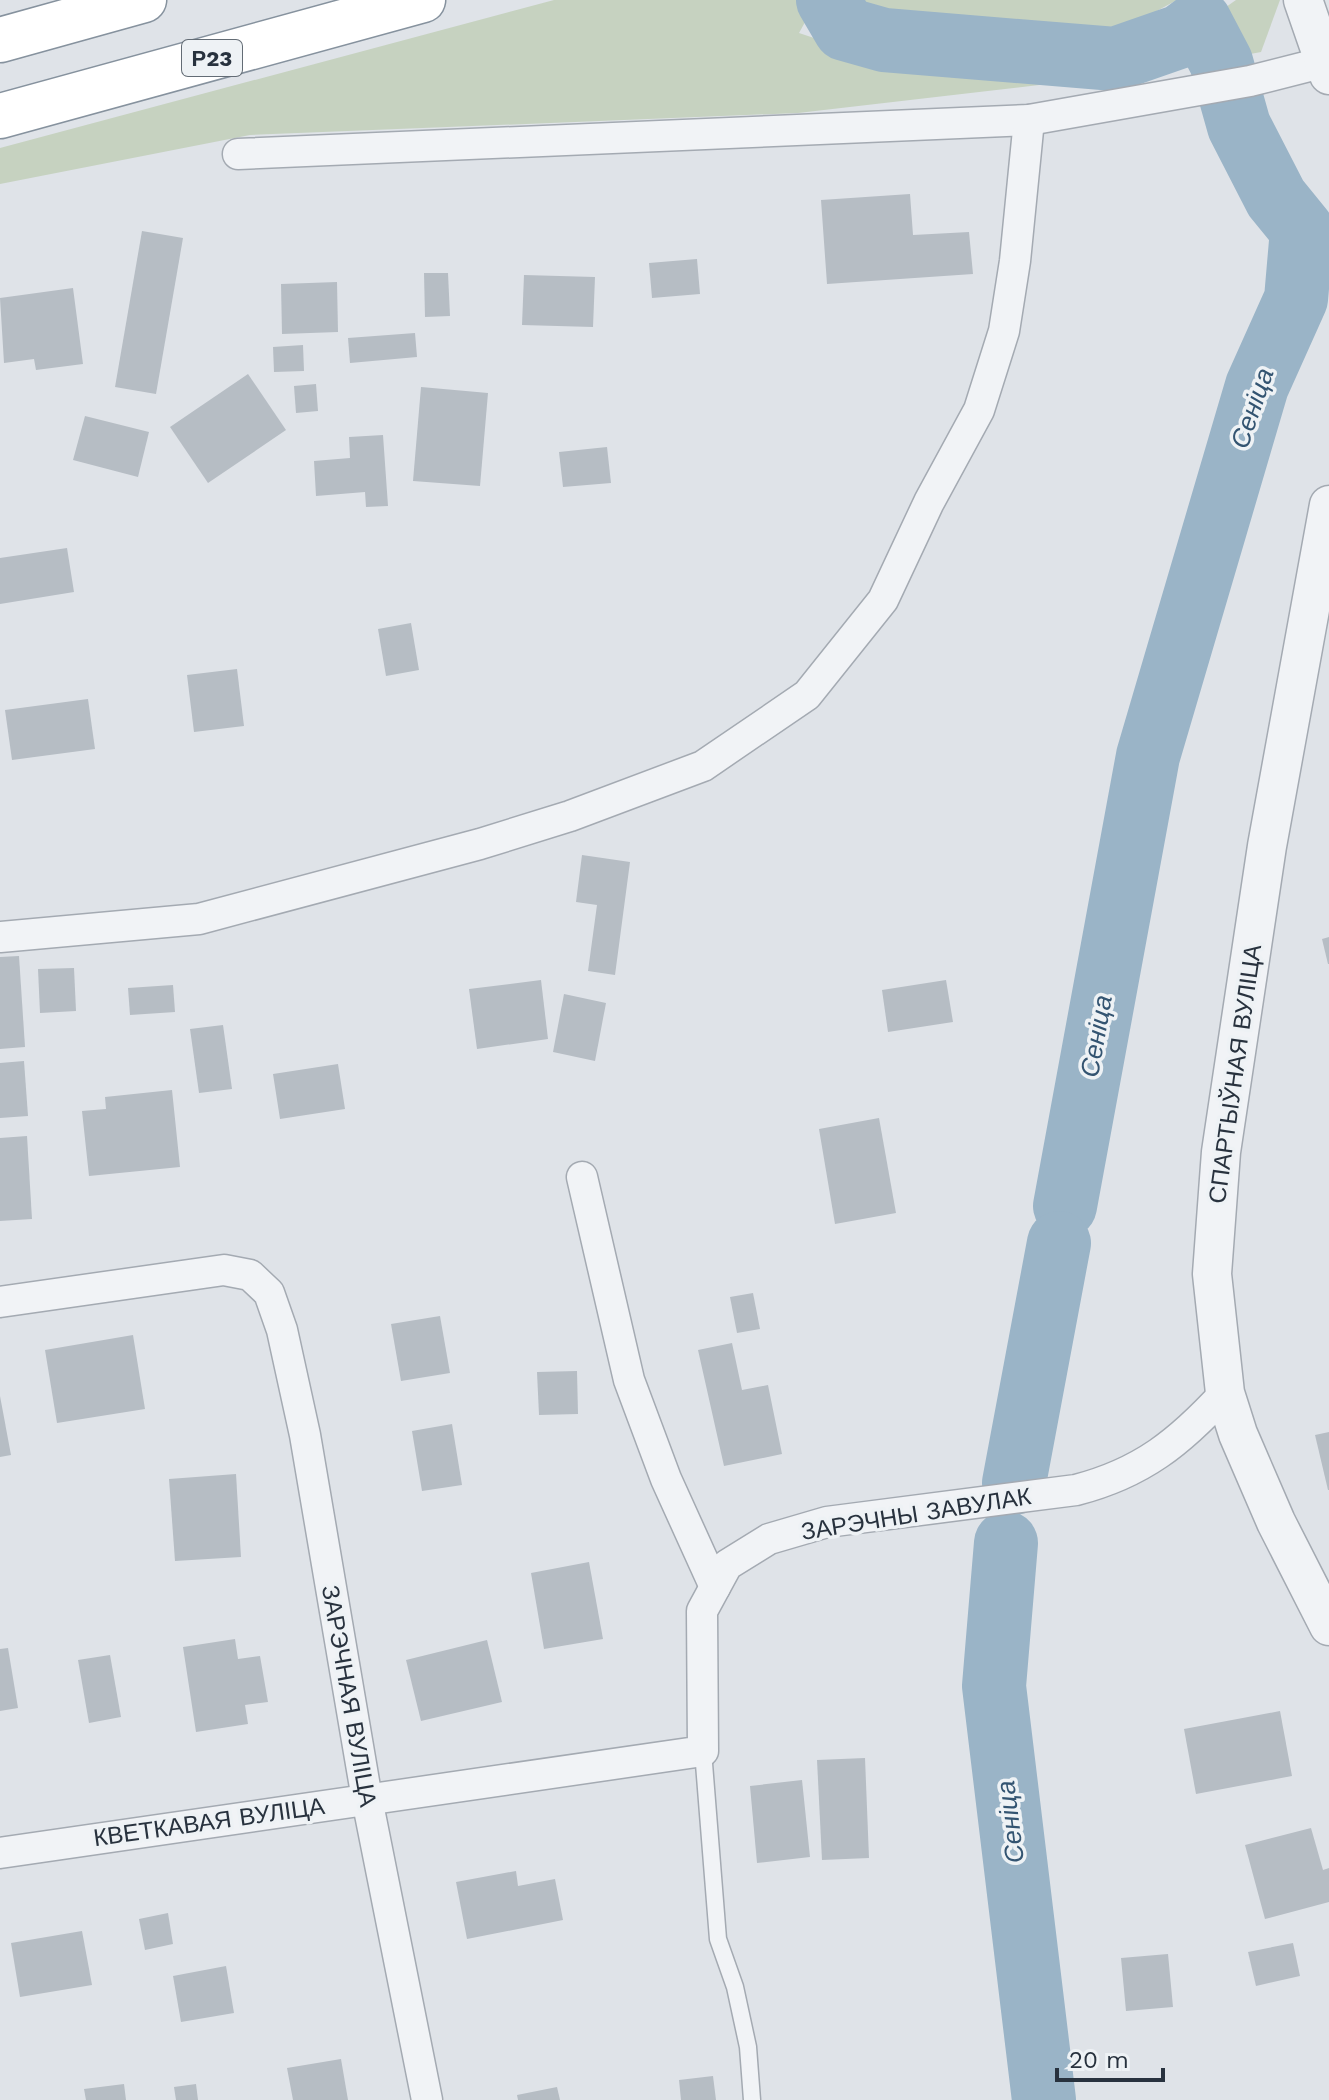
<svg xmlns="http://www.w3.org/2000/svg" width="1329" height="2100" font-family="'Work Sans',sans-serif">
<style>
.green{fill:#c6d2c0}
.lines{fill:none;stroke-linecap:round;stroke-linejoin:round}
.stream{stroke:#9ab4c7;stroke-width:11}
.river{stroke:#9ab4c7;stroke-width:64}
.building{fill:#b6bdc4}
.service-casing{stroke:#a4aab2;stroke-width:19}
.minor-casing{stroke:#a4aab2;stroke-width:33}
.tertiary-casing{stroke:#a4aab2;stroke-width:41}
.trunk-casing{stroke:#86929e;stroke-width:47}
.service{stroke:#f1f3f6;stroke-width:16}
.minor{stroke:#f1f3f6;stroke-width:30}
.tertiary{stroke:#f1f3f6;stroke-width:38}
.trunk{stroke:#fff;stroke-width:44}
.labels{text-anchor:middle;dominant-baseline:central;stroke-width:7;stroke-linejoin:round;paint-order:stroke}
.shield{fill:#eef2f5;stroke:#636c75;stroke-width:2}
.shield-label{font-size:22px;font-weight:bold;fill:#28323e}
.street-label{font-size:24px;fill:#28323e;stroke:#eef2f5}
.water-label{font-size:26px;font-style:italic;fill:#335471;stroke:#eef2f5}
</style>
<rect width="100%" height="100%" fill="#dfe3e8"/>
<g class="green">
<path d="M554,0H813L815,4L799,33L868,56L1117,70L1175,49L1186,64L1056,83L798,113L250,135L0,184V148Z"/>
<path d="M840,0H1177L1153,13L1118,45L1008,35L844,6Z"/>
<path d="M1236,0H1280L1261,52L1229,58L1216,28V14Z"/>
</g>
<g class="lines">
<path class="stream" d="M1200,22L1207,0"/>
<g class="river">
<path d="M828,0L845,29L884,40L1115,59L1181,36L1200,22L1221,62L1239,126L1276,198L1302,230L1296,299L1257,386L1148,756L1065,1206"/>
<path d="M1014,1483L1059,1243"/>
<path d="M1006,1543L994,1686L1044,2100"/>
</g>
</g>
<g class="building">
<path d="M910,194L913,235L969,232L973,274L827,284L821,200Z"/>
<path d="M142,231L183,238L156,394L115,387Z"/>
<path d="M697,259L700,294L652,298L649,263Z"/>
<path d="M424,273H448L450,316L425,317Z"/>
<path d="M524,275L595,277L593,327L522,325Z"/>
<path d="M337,282L338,332L282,334L281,284Z"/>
<path d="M73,288L83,364L36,370L34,359L4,363L0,298Z"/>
<path d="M415,333L417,357L350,363L348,338Z"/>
<path d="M303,345L304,371L274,372L273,347Z"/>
<path d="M248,374L286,430L208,483L170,427Z"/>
<path d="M316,384L318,411L296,413L294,386Z"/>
<path d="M421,387L488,393L480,486L413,481Z"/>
<path d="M85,416L149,432L138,477L73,460Z"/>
<path d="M383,435L388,506L366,507L365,492L316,496L314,461L350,458L349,437Z"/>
<path d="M607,447L611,483L563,487L559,452Z"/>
<path d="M67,548L74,592L0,604V558Z"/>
<path d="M411,623L419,670L386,676L378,629Z"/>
<path d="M237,669L244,726L194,732L187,675Z"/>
<path d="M88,699L95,749L12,760L5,710Z"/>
<path d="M582,855L630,862L615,975L588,971L597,905L576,902Z"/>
<path d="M1329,937V964H1328L1322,939Z"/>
<path d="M19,956L25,1047L0,1049V957Z"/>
<path d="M74,968L76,1011L40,1013L38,969Z"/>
<path d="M541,980L548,1039L477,1049L469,989Z"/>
<path d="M946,980L953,1022L888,1032L882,990Z"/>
<path d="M173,985L175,1012L130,1015L128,988Z"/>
<path d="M564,994L606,1003L595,1061L553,1052Z"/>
<path d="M223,1025L232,1089L199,1093L190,1029Z"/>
<path d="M24,1061L28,1116L0,1118V1063Z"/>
<path d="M338,1064L345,1109L280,1119L273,1074Z"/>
<path d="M172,1090L180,1167L89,1176L82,1111L106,1109L105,1097Z"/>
<path d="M879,1118L896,1213L835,1224L819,1129Z"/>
<path d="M27,1136L32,1219L0,1221V1138Z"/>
<path d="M753,1293L760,1329L737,1333L730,1297Z"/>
<path d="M440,1316L450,1373L401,1381L391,1324Z"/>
<path d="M133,1335L145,1409L57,1423L45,1350Z"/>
<path d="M732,1343L742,1390L768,1385L782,1454L724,1466L698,1350Z"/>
<path d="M577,1371L578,1414L539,1415L537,1372Z"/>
<path d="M0,1396L11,1455L0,1457Z"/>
<path d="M452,1424L462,1485L422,1491L412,1431Z"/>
<path d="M1329,1432V1490H1328L1315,1435Z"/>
<path d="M236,1474L241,1557L175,1561L169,1479Z"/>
<path d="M589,1562L603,1639L544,1649L531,1573Z"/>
<path d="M235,1639L238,1659L260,1656L268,1702L245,1705L248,1724L196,1732L183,1647Z"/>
<path d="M487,1640L502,1702L421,1721L406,1660Z"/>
<path d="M8,1648L18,1708L0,1711V1649Z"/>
<path d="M110,1655L121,1717L89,1723L78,1660Z"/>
<path d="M1280,1711L1292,1776L1196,1794L1184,1729Z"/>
<path d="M865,1758L869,1858L822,1860L817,1760Z"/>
<path d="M802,1780L810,1857L757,1863L750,1786Z"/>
<path d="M1311,1828L1323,1870L1329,1868V1902L1265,1919L1245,1845Z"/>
<path d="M516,1871L518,1886L555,1879L563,1920L467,1939L456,1882Z"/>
<path d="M168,1913L173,1944L145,1950L139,1919Z"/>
<path d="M82,1931L92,1985L20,1997L11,1943Z"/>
<path d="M1293,1943L1300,1976L1256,1986L1248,1952Z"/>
<path d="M1168,1954L1173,2007L1126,2011L1121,1958Z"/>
<path d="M226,1966L234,2013L181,2022L173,1976Z"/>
<path d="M341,2059L348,2100H293L287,2068Z"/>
<path d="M713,2076L716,2100H681L679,2080Z"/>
<path d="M124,2084L126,2100H86L84,2089Z"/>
<path d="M196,2084L198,2100H176L174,2087Z"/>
<path d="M557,2087L560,2100H518L517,2095Z"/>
</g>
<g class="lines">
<g class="service-casing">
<path id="service" d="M703,1751L718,1939L735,1987L748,2047L752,2100"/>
</g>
<g class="minor-casing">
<g id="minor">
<path d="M238,154L1029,120L1250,81L1325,62"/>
<path d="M0,937L199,919L480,844L570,816L703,766L807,695L883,600L929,502L979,410L1004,331L1015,261L1029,120"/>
<path d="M582,1177L629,1380L666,1479L715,1587"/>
<path d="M0,1302L224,1270L250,1275L269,1293L282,1330L305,1435L367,1799L427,2100"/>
<path d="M0,1853L703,1751L702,1611L727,1565L769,1539L827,1522L1076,1490C1142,1473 1180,1442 1225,1393"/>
</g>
</g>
<g class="tertiary-casing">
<g id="tertiary">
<path d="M1303,0L1329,75"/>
<path d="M1329,505L1267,846L1221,1152L1212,1274L1225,1393L1238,1434L1276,1522L1329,1626"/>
</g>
</g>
<g class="trunk-casing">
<g id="trunk">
<path d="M0,40L144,0"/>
<path d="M0,116L423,0"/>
</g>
</g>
<use href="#service" class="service"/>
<use href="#minor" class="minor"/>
<use href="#tertiary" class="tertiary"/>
<use href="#trunk" class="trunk"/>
</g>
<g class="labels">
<rect class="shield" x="182" y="40" width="60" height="36" rx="6"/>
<g class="shield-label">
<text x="212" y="58">Р23</text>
</g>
<g class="street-label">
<text transform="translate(1235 1074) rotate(-82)">СПАРТЫЎНАЯ ВУЛІЦА</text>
<text transform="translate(916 1514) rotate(-9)">ЗАРЭЧНЫ ЗАВУЛАК</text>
<text transform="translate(349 1696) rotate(80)">ЗАРЭЧНАЯ ВУЛІЦА</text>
<text transform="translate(209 1822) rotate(-8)">КВЕТКАВАЯ ВУЛІЦА</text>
</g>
<g class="water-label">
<text transform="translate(1252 408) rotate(-71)">Сеніца</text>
<text transform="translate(1096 1036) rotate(-80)">Сеніца</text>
<text transform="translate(1010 1822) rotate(-97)">Сеніца</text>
</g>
</g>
<path d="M1057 2068v12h106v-12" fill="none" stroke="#28323e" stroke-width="4"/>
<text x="1069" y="2068" font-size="24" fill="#28323e" stroke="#eef2f5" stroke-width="6" paint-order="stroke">20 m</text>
</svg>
